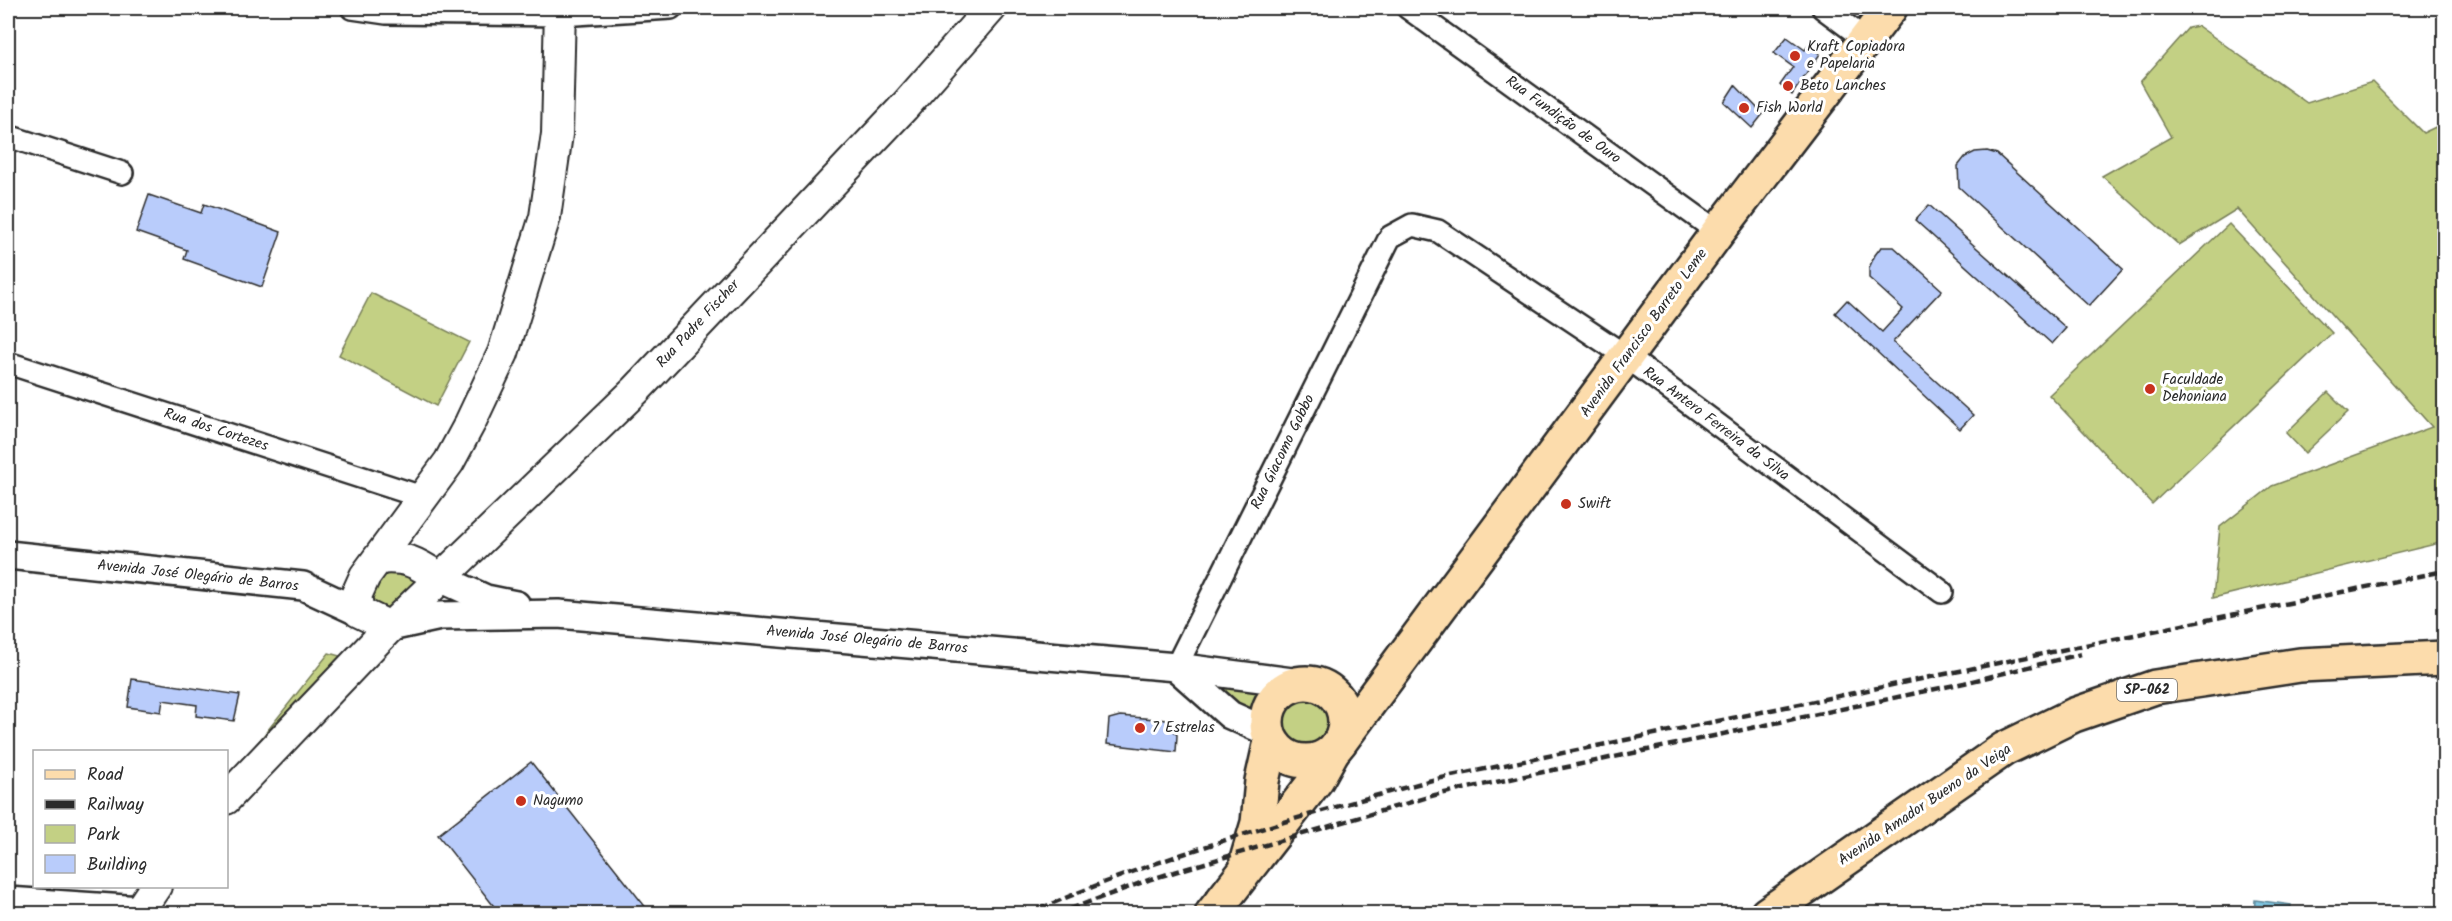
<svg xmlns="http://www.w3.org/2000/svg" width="2452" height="921" font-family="Kalam,sans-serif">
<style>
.green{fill:#c3d084;stroke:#777e58;stroke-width:1.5}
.water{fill:#7fc5e0;stroke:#5d8798;stroke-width:1.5}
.building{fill:#b9ccfb;stroke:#2b2b2b;stroke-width:1.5}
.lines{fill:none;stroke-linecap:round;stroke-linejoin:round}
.minor-casing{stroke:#2b2b2b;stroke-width:26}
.tertiary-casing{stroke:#2b2b2b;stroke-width:32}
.secondary-casing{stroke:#2b2b2b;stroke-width:34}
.primary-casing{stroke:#2b2b2b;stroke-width:38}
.minor{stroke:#fff;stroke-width:21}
.tertiary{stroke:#fff;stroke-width:27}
.secondary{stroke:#fff;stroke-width:30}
.primary{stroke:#fcdcac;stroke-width:33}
.rail{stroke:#2b2b2b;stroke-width:4.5;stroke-dasharray:9 4.5;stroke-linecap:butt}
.poi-dot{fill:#c8321e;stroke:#fff;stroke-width:2}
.labels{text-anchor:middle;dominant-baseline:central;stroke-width:6;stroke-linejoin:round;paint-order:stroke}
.shield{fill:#fff;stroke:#6b6b6b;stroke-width:1.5}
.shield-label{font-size:14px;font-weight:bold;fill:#2b2b2b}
.poi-label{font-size:15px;fill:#2b2b2b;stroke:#fff;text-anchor:start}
.street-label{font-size:15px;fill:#2b2b2b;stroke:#fff}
</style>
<rect width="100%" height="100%" fill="#fff"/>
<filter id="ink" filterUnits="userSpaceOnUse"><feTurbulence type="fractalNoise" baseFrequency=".0167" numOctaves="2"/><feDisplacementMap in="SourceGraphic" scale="12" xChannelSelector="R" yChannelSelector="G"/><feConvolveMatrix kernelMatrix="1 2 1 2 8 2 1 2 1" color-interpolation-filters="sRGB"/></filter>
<g filter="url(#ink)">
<g class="green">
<path d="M2198,26L2307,103L2372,82L2423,133L2444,123V542L2213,598L2220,527L2272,486L2432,427L2237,209L2179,245L2102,176L2171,137L2140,82L2188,28Z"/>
<path d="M2229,224L2332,333L2152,504L2049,395Z"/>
<path d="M371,293L469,342L436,406L339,355Z"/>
<path d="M2328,392L2348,412L2305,453L2286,433Z"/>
<path d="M390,568L415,579V587L392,614L373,605L369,592Z"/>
<path d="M329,653L347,658L252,750Z"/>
<path d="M1207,684L1276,687L1262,705L1254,723Z"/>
<circle cx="1304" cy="725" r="25"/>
</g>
<path class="water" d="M2255,900L2291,905L2290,913H2254Z"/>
<g class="building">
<path d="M1787,37L1805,50L1808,46L1820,54L1792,95L1780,85L1793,67L1774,53Z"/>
<path d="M1735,85L1763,114L1752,128L1724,102Z"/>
<path d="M1987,151L1997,154L2123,269L2089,306L1959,187L1958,166L1965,157L1975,152Z"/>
<path d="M149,195L201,213L204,204L281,232L262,287L184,259L187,250L136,232Z"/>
<path d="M1929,205L2066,328L2052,344L1915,220Z"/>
<path d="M1881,247H1894L1942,290L1893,342L1973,415L1960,429L1835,313L1847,300L1882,332L1903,309L1869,278V268L1875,255Z"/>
<path d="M132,679L240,695L234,721L196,716L197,705L163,700L161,712L128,707Z"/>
<path d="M1120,716L1167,720L1177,735L1176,752L1107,744L1109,719Z"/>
<path d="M531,762L651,914H500L438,835Z"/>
</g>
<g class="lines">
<g class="minor-casing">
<g id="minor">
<path d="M352,8L386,13L560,15L671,8"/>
<path d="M1408,8L1718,232"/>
<path d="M1823,8L1866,40"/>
<path d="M8,136L122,173"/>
<path d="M8,363L425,498"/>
<path d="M1176,667L1390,237L1412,225L1438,231L1627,357L1942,592"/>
<path d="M8,898L141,907"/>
</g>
</g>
<g class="tertiary-casing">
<g id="tertiary">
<path d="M8,555L303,586L359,612"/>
<path d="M440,578L486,599L516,605"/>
<path d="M390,627L440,616L558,614L1176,667L1300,683"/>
<path d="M1176,667L1230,715L1268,732"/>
</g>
</g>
<g class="secondary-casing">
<g id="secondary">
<path d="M378,559C407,556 417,563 440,578"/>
<path d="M390,627L359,612L356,596L365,576L449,462L470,423L503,353L545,217L557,134L560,8"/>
<path d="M226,799L390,627L636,390L904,107L991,8"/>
<path d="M137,914L156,886"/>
</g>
</g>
<g class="primary-casing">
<g id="primary">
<circle cx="1306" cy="722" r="39"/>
<path d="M1340,742L1718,232L1890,8"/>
<path d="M1247,860L1258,823L1262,781L1271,741"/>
<path d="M1212,914L1317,779L1332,752"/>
<path d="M1767,914L2004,749L2074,715L2155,687L2300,665L2444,658"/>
</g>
</g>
<use href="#minor" class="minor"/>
<use href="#tertiary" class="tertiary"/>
<use href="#secondary" class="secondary"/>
<use href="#primary" class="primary"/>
<g class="rail">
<path d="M1028,914C1158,856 1295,818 1432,780L2444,571"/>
<path d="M1057,914L1151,879L1435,795L1964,683L2081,654"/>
</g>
</g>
</g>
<g class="poi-dot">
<circle cx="1795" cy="56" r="6"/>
<circle cx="1788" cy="86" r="6"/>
<circle cx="1744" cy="108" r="6"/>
<circle cx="2150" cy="389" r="6"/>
<circle cx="1566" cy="504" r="6"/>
<circle cx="1140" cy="728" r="6"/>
<circle cx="521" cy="801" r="6"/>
</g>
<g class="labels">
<rect class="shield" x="2117" y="679" width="60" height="22" rx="4.5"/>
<g class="shield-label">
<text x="2147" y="690">SP-062</text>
</g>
<g class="poi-label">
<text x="1807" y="47">Kraft Copiadora<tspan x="1807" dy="17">e Papelaria</tspan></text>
<text x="1800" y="86">Beto Lanches</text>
<text x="1756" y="108">Fish World</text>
<text x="2162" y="380">Faculdade<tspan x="2162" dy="17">Dehoniana</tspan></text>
<text x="1578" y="504">Swift</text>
<text x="1152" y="728">7 Estrelas</text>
<text x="533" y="801">Nagumo</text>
</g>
<g class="street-label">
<text transform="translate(1563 120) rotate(36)">Rua Fundição de Ouro</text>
<text transform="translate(698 324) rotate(-47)">Rua Padre Fischer</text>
<text transform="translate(1644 333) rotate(-54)">Avenida Francisco Barreto Leme</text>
<text transform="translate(1716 424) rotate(37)">Rua Antero Ferreira da Silva</text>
<text transform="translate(216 430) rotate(18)">Rua dos Cortezes</text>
<text transform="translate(1283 452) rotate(-64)">Rua Giacomo Gobbo</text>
<text transform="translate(198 576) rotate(6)">Avenida José Olegário de Barros</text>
<text transform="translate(867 640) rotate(5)">Avenida José Olegário de Barros</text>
<text transform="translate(1925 805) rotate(-34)">Avenida Amador Bueno da Veiga</text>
</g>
</g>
<rect width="2452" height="921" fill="none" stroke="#fff" stroke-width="30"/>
<rect x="15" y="15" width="2422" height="891" fill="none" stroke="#2b2b2b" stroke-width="2" filter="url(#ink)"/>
<rect x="33" y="750" width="195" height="138" fill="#ffffff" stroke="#aaaaaa" stroke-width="1.5"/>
<rect x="45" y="770" width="30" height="9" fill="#fcdcac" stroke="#aaaaaa" stroke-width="1.5"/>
<text x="87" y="780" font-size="18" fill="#2b2b2b">Road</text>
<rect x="45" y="800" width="30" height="9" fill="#2b2b2b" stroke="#aaaaaa" stroke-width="1.5"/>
<text x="87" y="810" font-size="18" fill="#2b2b2b">Railway</text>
<rect x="45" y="825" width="30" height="18" fill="#c3d084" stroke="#aaaaaa" stroke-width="1.5"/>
<text x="87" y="840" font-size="18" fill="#2b2b2b">Park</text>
<rect x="45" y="855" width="30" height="18" fill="#b9ccfb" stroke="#aaaaaa" stroke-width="1.5"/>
<text x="87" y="870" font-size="18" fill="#2b2b2b">Building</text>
</svg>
